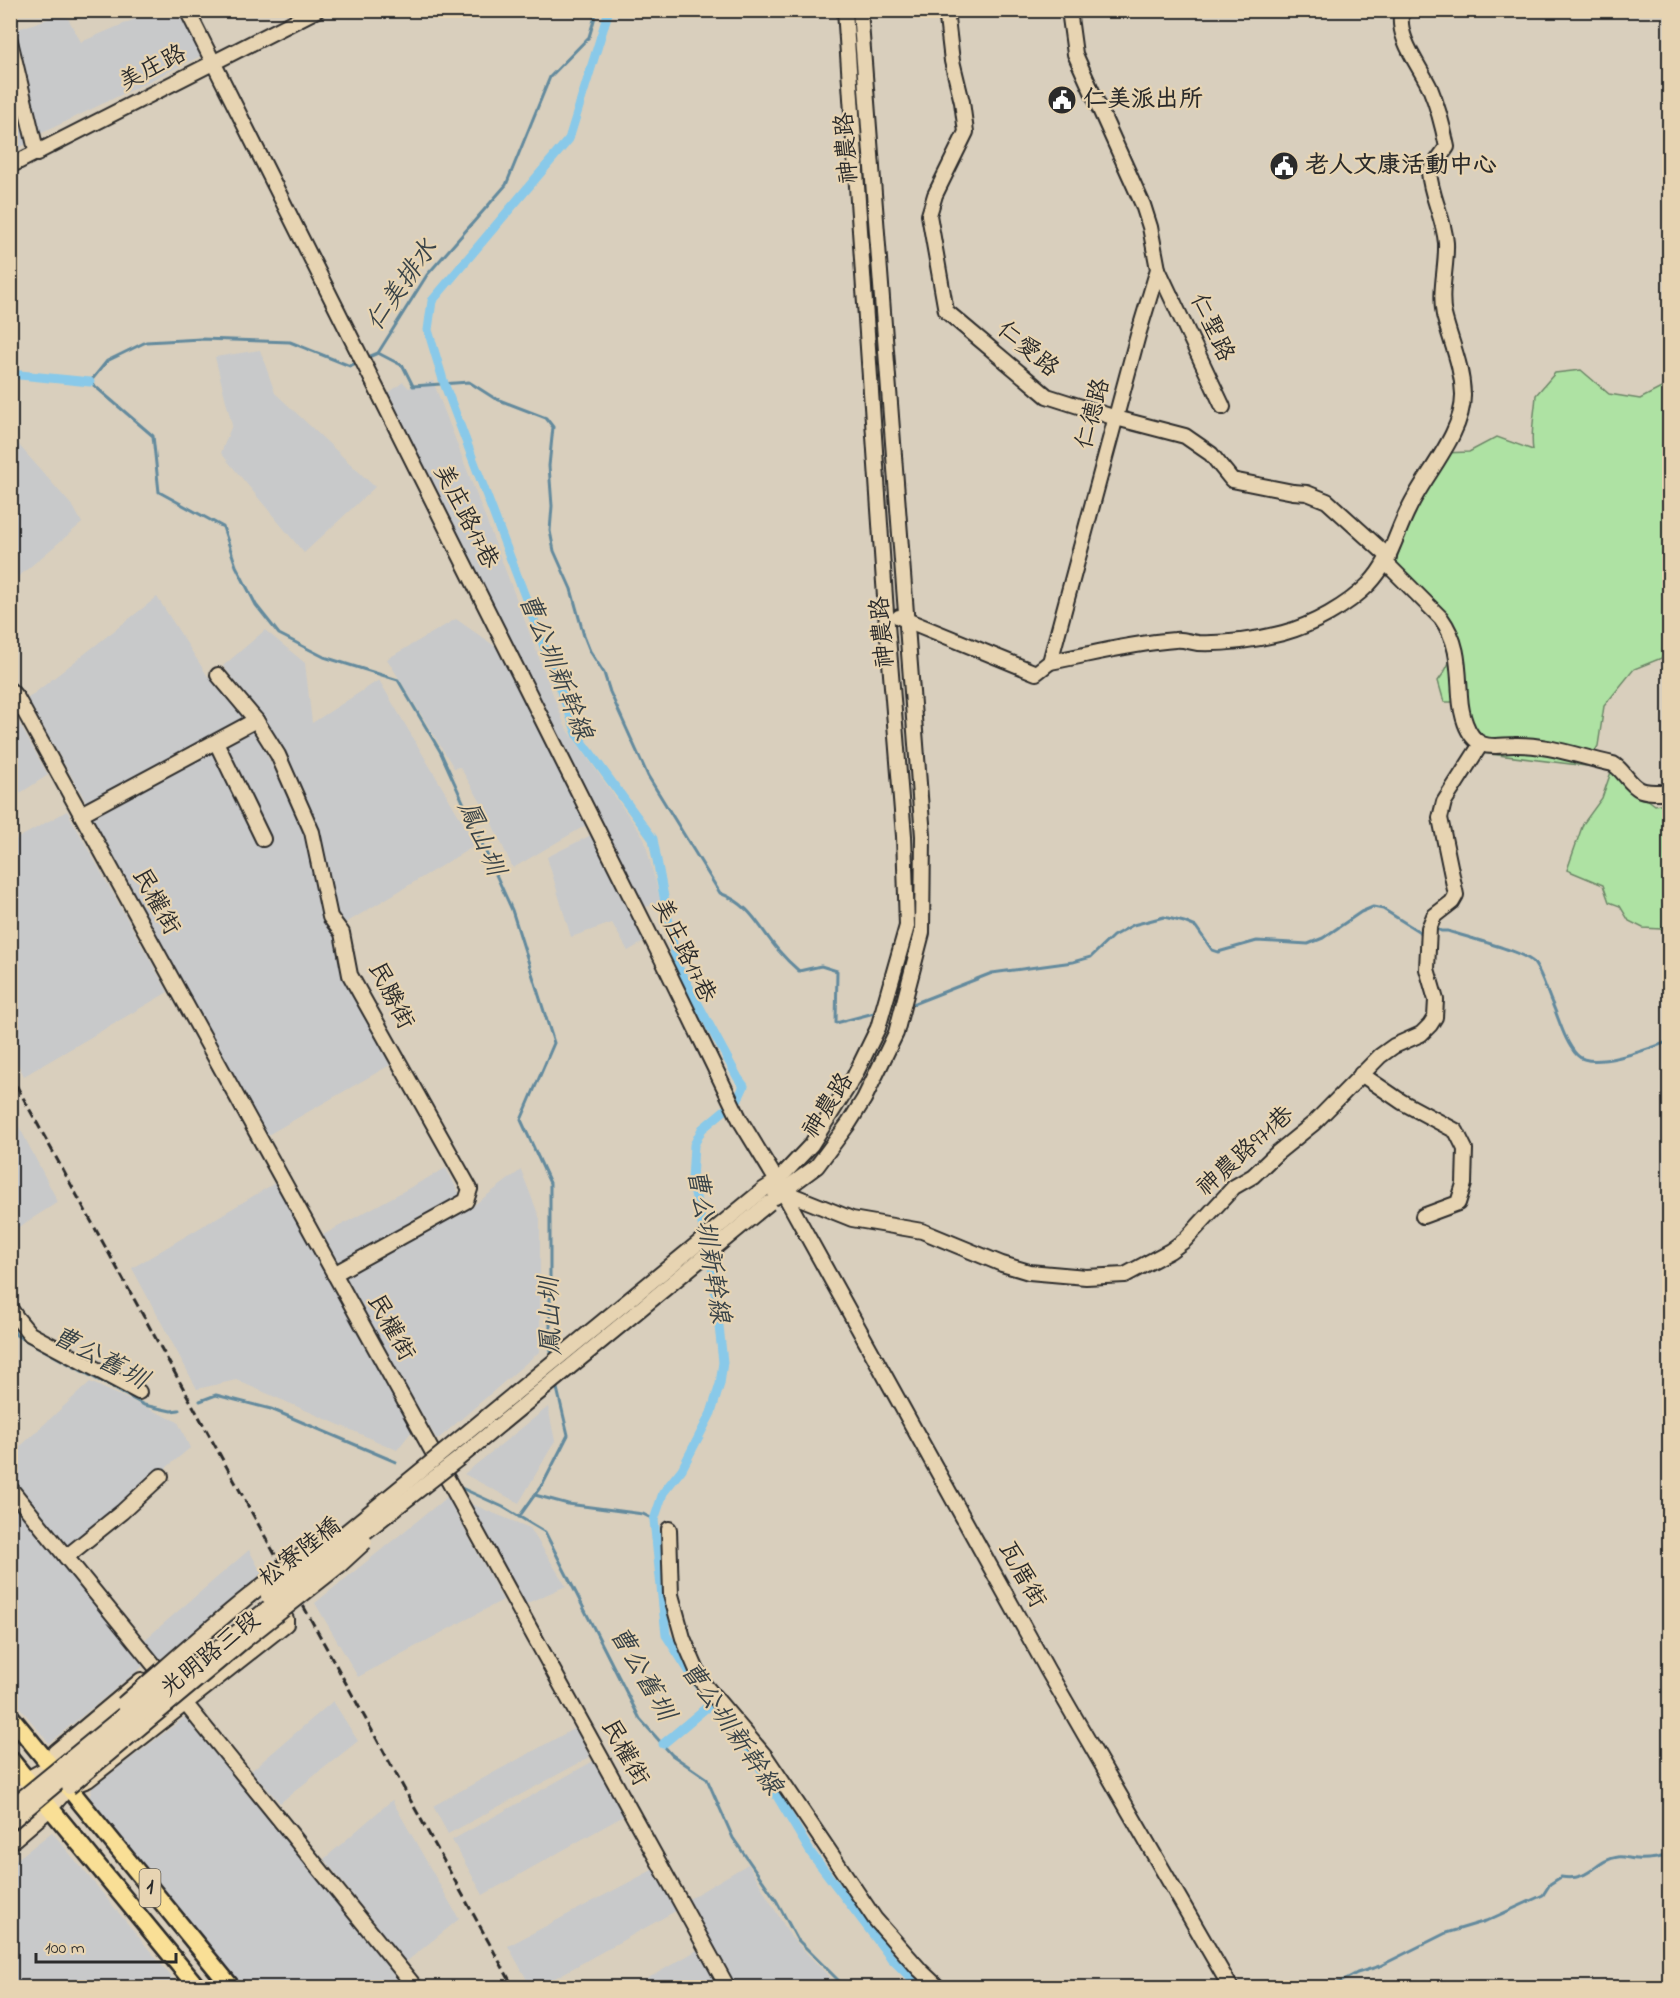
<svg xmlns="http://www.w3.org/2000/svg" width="1680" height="1998" font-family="'Indie Flower','LXGW WenKai TC',sans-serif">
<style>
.built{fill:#c8c9ca}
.green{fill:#aee2a3;stroke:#6c8667;stroke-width:1.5}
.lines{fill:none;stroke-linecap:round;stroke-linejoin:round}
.stream{stroke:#638a9d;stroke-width:3}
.canal{stroke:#89c9e9;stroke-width:9}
.minor-casing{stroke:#2b2b2b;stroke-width:18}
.major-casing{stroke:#2b2b2b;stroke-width:21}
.minor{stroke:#e7d4b2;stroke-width:14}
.major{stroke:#f9df96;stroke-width:16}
.rail{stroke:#2b2b2b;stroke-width:3;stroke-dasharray:9 4.5;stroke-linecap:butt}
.minor-bridge-casing{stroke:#2b2b2b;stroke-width:18;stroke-linecap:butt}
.minor-bridge{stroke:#e7d4b2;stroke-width:14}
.labels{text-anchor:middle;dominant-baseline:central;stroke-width:4.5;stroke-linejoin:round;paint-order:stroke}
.shield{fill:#e7d4b2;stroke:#635e54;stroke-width:1.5}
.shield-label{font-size:22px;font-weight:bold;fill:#2b2b2b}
.street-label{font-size:24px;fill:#2b2b2b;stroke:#e7d4b2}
.poi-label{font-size:24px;font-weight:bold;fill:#2b2b2b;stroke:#e7d4b2;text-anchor:start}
.water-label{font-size:26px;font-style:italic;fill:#394348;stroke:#e7d4b2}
</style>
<rect width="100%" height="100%" fill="#d9cfbd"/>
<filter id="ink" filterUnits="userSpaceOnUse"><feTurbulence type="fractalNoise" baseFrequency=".0167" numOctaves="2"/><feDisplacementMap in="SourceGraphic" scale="12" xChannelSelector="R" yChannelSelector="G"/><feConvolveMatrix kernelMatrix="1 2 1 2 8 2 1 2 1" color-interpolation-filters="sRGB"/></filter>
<g filter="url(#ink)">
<g class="built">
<path d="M154,11H181L201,56L40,134L15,30L65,13L81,42Z"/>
<path d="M10,71L28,143L11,152H10Z"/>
<path d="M260,350L275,393L375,487L304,553L221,453L232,425L215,357Z"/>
<path d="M433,381L565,726L644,838L661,903L645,907L386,395L403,382L409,388Z"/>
<path d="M11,436L74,508L82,523L11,583Z"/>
<path d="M157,597L207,675L245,718L86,802L27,699Z"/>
<path d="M456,619L499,649L588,824L513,868L486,811L460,767L454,768L387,659Z"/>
<path d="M265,630L305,663L312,723L379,680L476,845L344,924L332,914L301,794L255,706L223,666Z"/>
<path d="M12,710L48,775L11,799L10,711Z"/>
<path d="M253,729L298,813L312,854L320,913L338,938L351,992L390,1065L266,1136L88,816Z"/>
<path d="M67,811L168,992L24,1076L11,1050V842Z"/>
<path d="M593,834L645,941L628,951L612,923L571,937L547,857Z"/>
<path d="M11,1111L58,1202L11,1232H10Z"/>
<path d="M446,1168L460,1195L338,1262L323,1235Z"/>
<path d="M521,1170L540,1219V1351L437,1440L344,1278L470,1208Z"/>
<path d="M275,1183L412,1431L397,1450L236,1380L197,1389L132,1268Z"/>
<path d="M90,1382L178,1422L190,1448L70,1548L11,1477V1455Z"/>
<path d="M548,1407L555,1441L519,1503L464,1474Z"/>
<path d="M447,1497L503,1600L358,1677L315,1603Z"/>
<path d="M10,1498L146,1664L49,1743L11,1697Z"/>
<path d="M466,1502L530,1528L566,1586L525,1604Z"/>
<path d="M249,1550L262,1574L156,1663L141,1643Z"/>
<path d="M333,1701L358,1741L280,1803L251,1771Z"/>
<path d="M185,1717L406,1987H242L88,1803L92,1788Z"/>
<path d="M575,1728L590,1757L448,1834L433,1806Z"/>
<path d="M597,1759L627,1814L483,1895L452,1840Z"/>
<path d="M392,1800L459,1919L406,1962L324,1859Z"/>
<path d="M52,1832L180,1987H11V1864Z"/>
<path d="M748,1864L791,1937L839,1987H735L687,1900Z"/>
<path d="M656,1868L679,1909L539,1987H531L508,1946Z"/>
<path d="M701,1948L719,1984L718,1988H631Z"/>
</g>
<g class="green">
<path d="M1581,370L1609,394L1640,399L1669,384V655L1634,669L1604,706L1598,746L1586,766L1474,752L1463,734L1459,702H1444L1438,681C1446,671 1454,656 1451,642C1446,621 1409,586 1393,570L1408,524L1443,453L1469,452L1497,437L1533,450C1530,432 1535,413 1536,395L1555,373Z"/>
<path d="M1611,772L1655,805L1669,802V935L1661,929L1643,928L1629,921L1620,906L1609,902L1603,885L1567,870L1583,824L1602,798Z"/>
</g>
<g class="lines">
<g class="stream">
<path d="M378,353L403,366L413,386L469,382L494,398L546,418L553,427L549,466L552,506L550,531L554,551L571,589L584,636L590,651L604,673L610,692L648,776L720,893C753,906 758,927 779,951C785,958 792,965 799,971L821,966L837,971L836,1023L878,1012"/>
<path d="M366,358L378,353L427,275L506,185L550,77L589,37L597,10"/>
<path d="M358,362L350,366L290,342L201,339L146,342L107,361L90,382L153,436L159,492L223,527L236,566L256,605L279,634L324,657L398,680L440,751L512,910L554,1043L521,1120L550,1183V1346L552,1357"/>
<path d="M1433,927L1441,931H1448C1465,937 1524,951 1534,963C1542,974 1546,989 1551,1001C1559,1018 1564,1041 1577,1055C1592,1071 1651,1048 1670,1041"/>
<path d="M908,1006L992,973L1073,962L1091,957L1113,936L1133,925L1164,917L1184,922L1196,927L1212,950L1218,952L1257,941L1308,944L1323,938L1361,912L1373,907L1383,909L1423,934"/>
<path d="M10,1325L16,1335L144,1405L171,1411L179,1410"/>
<path d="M200,1401L216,1395L271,1409L396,1462"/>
<path d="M457,1486L503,1507L545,1532L640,1719L672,1755L707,1779L733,1838L776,1900L797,1939L846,1988"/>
<path d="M535,1495L568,1504L643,1514L655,1520"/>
<path d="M519,1517L544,1482L568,1435L556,1384"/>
<path d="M1329,1988L1357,1973L1380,1966L1446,1933L1486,1921L1543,1895L1550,1884L1561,1877C1591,1882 1595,1860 1618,1857C1623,1856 1630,1859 1636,1859C1647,1860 1659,1858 1670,1855"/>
</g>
<g class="canal">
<path d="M609,10L569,139L432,301L428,330L444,383L578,736L653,839L677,965L738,1078L744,1086L738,1099L702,1129L694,1145L692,1180L713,1272L723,1362L720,1384L711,1413L682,1469L663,1493L654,1520L666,1635L698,1685"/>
<path d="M10,374L90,382"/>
<path d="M740,1734L811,1853L891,1958L921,1988"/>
<path d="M663,1744L713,1702"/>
</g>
<g class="minor-casing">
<g id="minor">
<path d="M187,10L663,961L740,1120L777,1181L1048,1671L1231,1988"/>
<path d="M946,10L952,61L962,102L966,132L935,195L929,215L946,311L1047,396L1116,418L1185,436L1211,454L1232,480L1293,492L1307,493L1327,501L1389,557"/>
<path d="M10,41L37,154"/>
<path d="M10,166L317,10"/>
<path d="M1158,269L1223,407"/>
<path d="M1386,563L1441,618C1459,643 1458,667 1460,696C1461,712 1466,737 1482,744C1491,748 1504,745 1514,745C1548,744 1580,757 1613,764C1624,770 1629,785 1641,790C1649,793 1661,792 1670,792"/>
<path d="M899,617L1036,673L1050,662L1138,335L1158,269L1150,227L1143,205L1075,54L1069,10"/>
<path d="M1050,662C1092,654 1133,643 1175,640C1183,639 1190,642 1198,643C1227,644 1255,640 1283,633C1313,625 1347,606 1369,584C1391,561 1395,535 1409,508C1425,474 1464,433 1463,394C1462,365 1451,343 1444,315C1439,291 1447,267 1446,243C1444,218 1431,197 1429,172L1447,147C1443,127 1438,107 1430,88C1420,66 1395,37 1402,10"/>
<path d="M218,675L256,720L278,755L312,832L330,917L342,933L350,975L470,1189L466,1201L334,1274"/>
<path d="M10,690L17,698L728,1988"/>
<path d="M216,742L263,839"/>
<path d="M81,814L256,720"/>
<path d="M1361,1074L1402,1102L1456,1131L1465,1149L1464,1184L1458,1203L1423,1216"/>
<path d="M763,1190L777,1181L811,1145L854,1077L878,1028L907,926L904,836L886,612L845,10"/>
<path d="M782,1191L852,1219L922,1231L1002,1264L1029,1272L1086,1277L1125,1275L1170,1251L1185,1240L1234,1187L1253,1176L1277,1153L1314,1123L1380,1056L1394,1046L1421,1034L1430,1025L1435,1017L1436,1000L1427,969L1429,928L1434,916L1452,902L1456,895L1440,818L1444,802L1481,744"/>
<path d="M775,1197L817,1166L849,1123L864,1099L896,1033L922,933L923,836L860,10"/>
<path d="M10,1308L16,1317L30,1334L139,1392"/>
<path d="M10,1488L167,1681"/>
<path d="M669,1529L671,1595L683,1638L702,1682L765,1756L875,1919L920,1970L939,1988"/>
<path d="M66,1557L122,1512L161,1476"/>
<path d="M181,1698L416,1988"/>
<path d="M10,1793L27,1779L51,1766L55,1752L141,1680"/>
<path d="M10,1843L51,1808L69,1787L88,1780L286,1624V1619L275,1604"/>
</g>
</g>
<g class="major-casing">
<g id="major">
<path d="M10,1716L232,1988"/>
<path d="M10,1759L198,1988"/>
</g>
</g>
<use href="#minor" class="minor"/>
<use href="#major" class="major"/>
<path class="rail" d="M10,1074L514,1988"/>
<g class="minor-bridge-casing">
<g id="minor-bridge">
<path d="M268,1596L763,1190"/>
<path d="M123,1704C190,1646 257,1584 331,1535"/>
<path d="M69,1787L245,1640L340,1565L365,1542"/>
<path d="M10,1808L177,1671"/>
<path d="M10,1823L236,1633L457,1460L769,1203"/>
</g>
</g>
<use href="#minor-bridge" class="minor-bridge"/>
</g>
</g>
<defs>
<g id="civic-disc" transform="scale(1.5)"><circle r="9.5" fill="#2b2b2b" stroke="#e7d4b2"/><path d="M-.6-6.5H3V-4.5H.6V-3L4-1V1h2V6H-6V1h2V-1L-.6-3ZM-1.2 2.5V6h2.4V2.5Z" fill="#fff"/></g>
</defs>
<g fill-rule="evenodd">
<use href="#civic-disc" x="1062" y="100"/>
<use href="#civic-disc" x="1284" y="166"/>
</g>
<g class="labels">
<rect class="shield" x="139.5" y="1869" width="21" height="38" rx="4.5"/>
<g class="shield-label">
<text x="150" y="1888">1</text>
</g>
<g class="street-label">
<text transform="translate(153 69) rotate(-27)">美庄路</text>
<text transform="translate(848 148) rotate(-94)">神農路</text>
<text transform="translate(1211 328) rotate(65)">仁聖路</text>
<text transform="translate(1027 350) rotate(40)">仁愛路</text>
<text transform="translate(1094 414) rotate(-75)">仁德路</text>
<text transform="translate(465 517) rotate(63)">美庄路17巷</text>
<text transform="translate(884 632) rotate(-95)">神農路</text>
<text transform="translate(155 902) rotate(61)">民權街</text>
<text transform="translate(683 951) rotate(64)">美庄路17巷</text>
<text transform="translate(390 996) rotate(63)">民勝街</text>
<text transform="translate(829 1106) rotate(-57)">神農路</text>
<text transform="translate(1246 1152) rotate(-42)">神農路971巷</text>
<text transform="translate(390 1328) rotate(61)">民權街</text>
<text transform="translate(301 1553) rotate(-38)">松寮陸橋</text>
<text transform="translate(1021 1575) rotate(61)">瓦厝街</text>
<text transform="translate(211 1655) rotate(-39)">光明路三段</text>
<text transform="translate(624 1753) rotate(61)">民權街</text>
</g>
<g class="poi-label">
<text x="1083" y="100">仁美派出所</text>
<text x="1305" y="166">老人文康活動中心</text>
</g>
<g class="water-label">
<text transform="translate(403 286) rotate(-55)">仁美排水</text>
<text transform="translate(554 667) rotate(68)">曹公圳新幹線</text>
<text transform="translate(480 839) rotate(66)">鳳山圳</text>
<text transform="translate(707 1246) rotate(81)">曹公圳新幹線</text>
<text transform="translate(552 1316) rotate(-92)">鳳山圳</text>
<text transform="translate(99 1359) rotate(28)">曹公舊圳</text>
<text transform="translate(641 1674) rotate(60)">曹公舊圳</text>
<text transform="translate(730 1729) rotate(55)">曹公圳新幹線</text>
</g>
</g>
<rect width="1680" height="1998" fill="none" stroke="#e7d4b2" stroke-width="36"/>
<rect x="18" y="18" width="1644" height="1962" fill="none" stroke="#2b2b2b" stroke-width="2" filter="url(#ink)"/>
<path d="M36 1953v9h140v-9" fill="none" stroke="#2b2b2b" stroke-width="3"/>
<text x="45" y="1953" font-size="18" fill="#2b2b2b" stroke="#e7d4b2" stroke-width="4.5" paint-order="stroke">100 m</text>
</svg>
